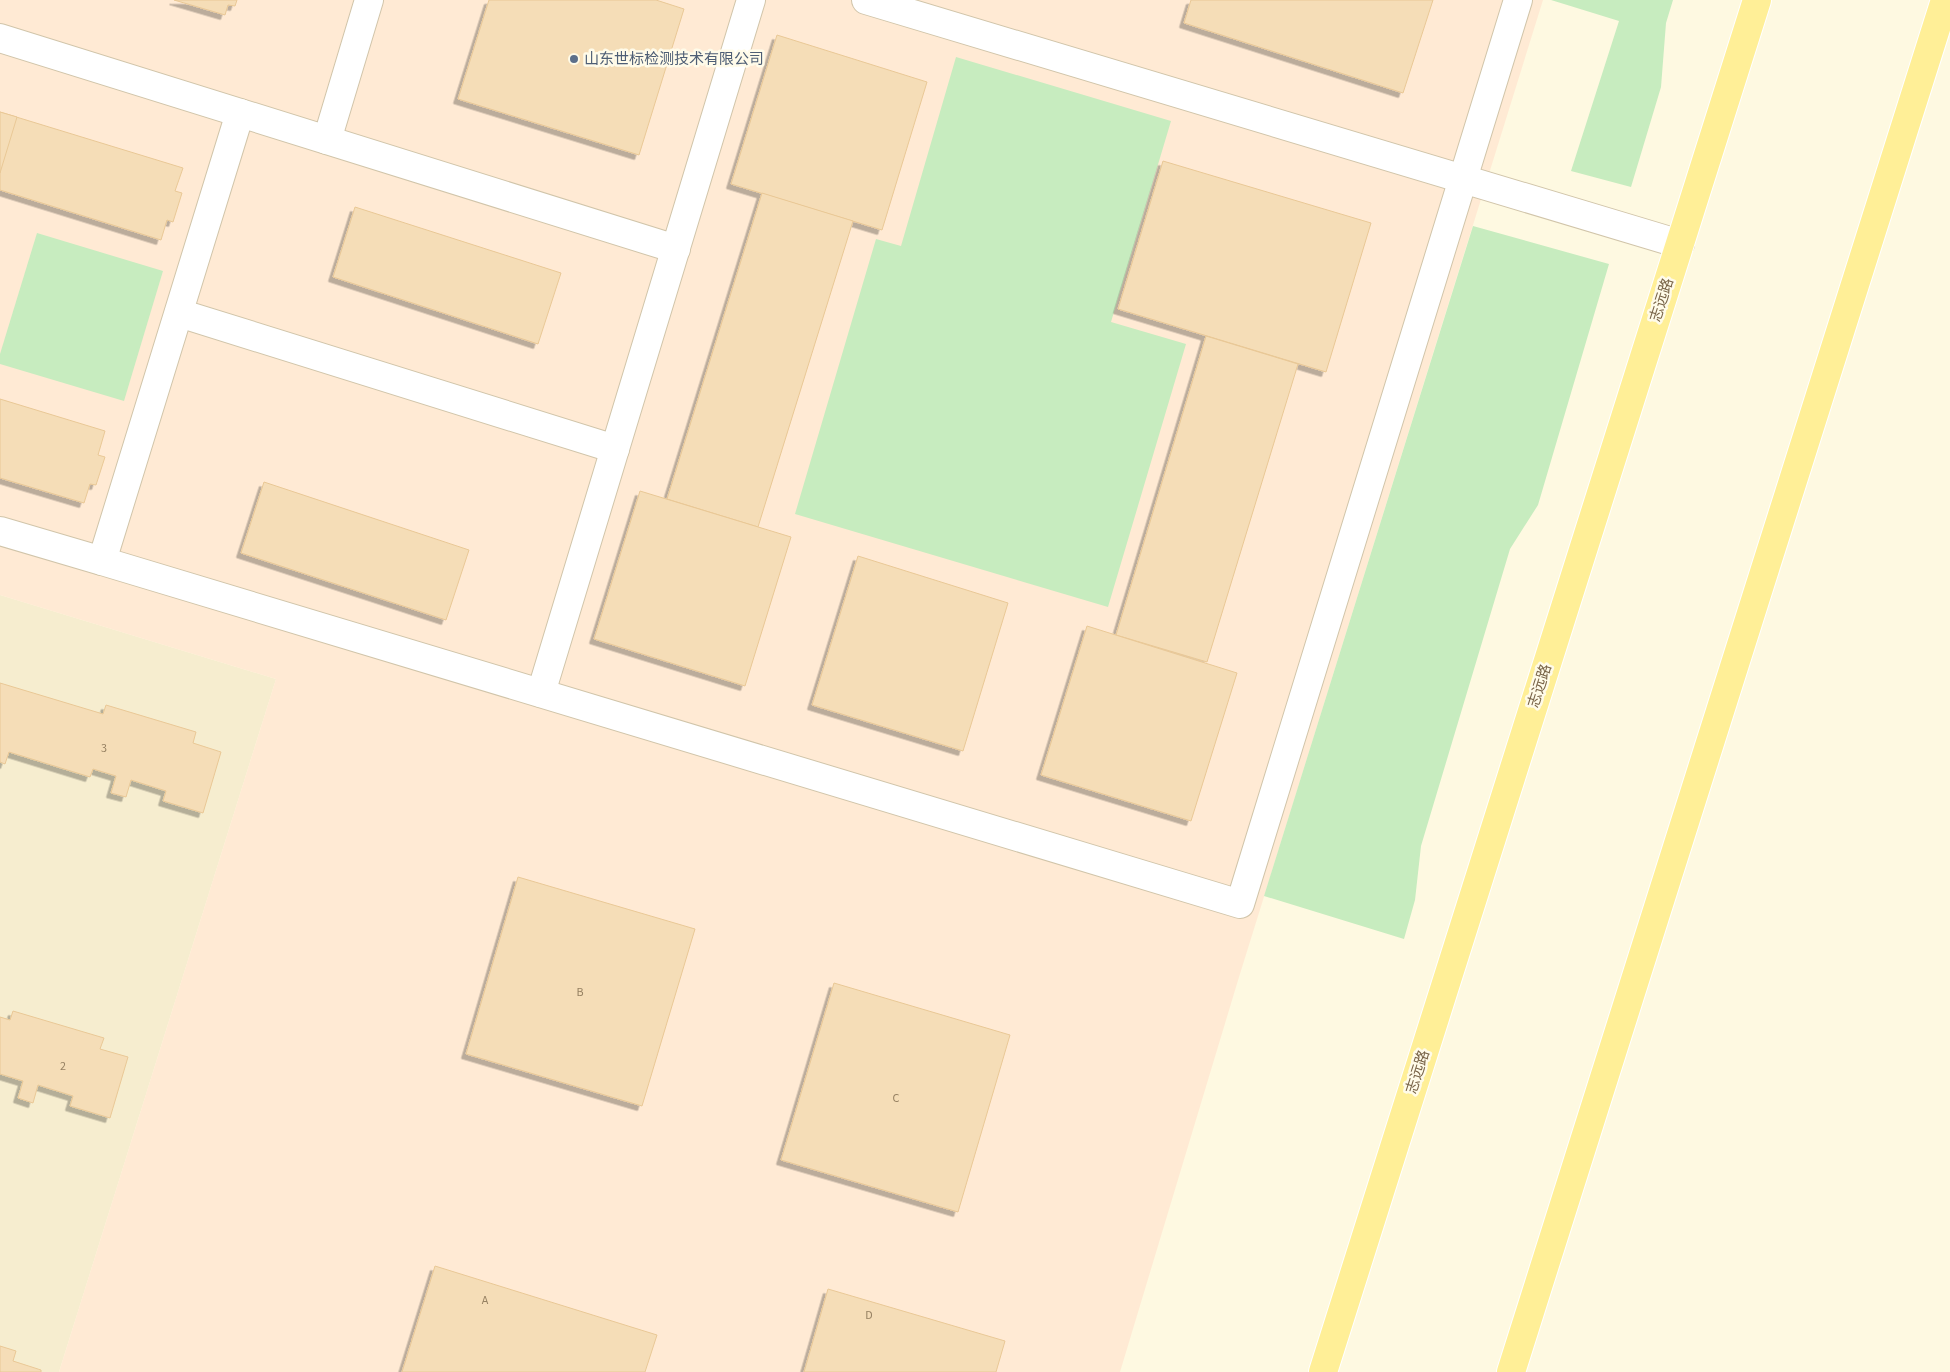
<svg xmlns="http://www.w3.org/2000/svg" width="1950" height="1372" font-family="'Source Sans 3','Noto Sans SC',sans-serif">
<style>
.residential{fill:#f6edcf}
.commercial{fill:#ffead4}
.green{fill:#c7ecbf}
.building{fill:#f5ddb7;stroke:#e9c896;filter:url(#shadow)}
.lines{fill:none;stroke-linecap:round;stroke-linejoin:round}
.minor-casing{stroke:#d1c5aa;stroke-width:30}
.major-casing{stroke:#fff;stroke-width:30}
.minor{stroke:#fff;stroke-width:28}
.major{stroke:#ffef97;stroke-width:28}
.service-dot{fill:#5c6f8a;stroke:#fffbe9;stroke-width:2}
.labels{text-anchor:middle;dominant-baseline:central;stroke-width:5;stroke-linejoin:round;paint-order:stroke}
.number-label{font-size:12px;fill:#968162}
.service-label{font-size:15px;fill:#4e5e75;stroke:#fffbe9;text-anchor:start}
.street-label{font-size:15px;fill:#776246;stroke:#fffbe9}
</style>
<defs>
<filter id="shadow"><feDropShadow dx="-4.5" dy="4.5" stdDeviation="0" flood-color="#0004"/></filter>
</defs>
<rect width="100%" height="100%" fill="#fef9e1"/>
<path class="residential" d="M0,595L276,679L59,1372H0Z"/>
<path class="commercial" d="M0,0H1543L1239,977L1120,1372H59L276,679L0,595Z"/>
<g class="green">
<path d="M1551,0H1673L1666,23L1661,87L1631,187L1571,171L1619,21Z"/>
<path d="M956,57L1171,121L1111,322L1186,344L1108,607L795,514L876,239L901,246Z"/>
<path d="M1473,226L1609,264L1538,505L1510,549L1421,846L1415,900L1404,939L1264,896Z"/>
<path d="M37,233L163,271L124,401L0,364V354Z"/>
</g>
<g class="building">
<path d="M174,0H237L235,6L228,5L225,15Z"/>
<path d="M489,0H656L684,9L639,155L458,99Z"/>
<path d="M1191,0H1433L1403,93L1184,23Z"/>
<path d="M777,35L927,82L882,230L731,184Z"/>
<path d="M0,112L183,168L175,191L182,193L173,222L167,220L161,240L0,190Z"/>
<path d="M0,112L17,117L0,173Z"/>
<path d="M1163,161L1371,223L1326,372L1118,309Z"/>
<path d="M762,193L853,221L758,527L667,499Z"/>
<path d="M355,207L561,273L538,344L333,277Z"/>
<path d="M1206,336L1298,364L1207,662L1116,635Z"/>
<path d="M0,399L105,431L98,455L105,457L96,485L90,484L84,503L0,478Z"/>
<path d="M264,482L469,550L446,620L241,553Z"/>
<path d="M640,491L791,537L745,686L594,639Z"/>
<path d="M858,556L1008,603L963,751L812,705Z"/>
<path d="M1087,626L1237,673L1191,821L1041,775Z"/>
<path d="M0,683L103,714L106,705L196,732L193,743L221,752L203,813L163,801L166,791L131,780L126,797L111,793L116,776L93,769L90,777L9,752L5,764L0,762Z"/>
<path d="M518,877L695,929L642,1106L466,1054Z"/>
<path d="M834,983L1010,1035L958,1212L781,1160Z"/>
<path d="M13,1011L104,1038L100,1049L128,1057L110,1118L70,1106L73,1096L38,1085L33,1103L18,1098L23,1081L0,1074V1017L10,1020Z"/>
<path d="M435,1266L657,1335L645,1372H402Z"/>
<path d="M828,1289L1005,1341L996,1372H804Z"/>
<path d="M0,1346L16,1351L13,1361L41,1370V1372H0Z"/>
</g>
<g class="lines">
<g class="minor-casing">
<g id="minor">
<path d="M866,0L1680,244"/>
<path d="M0,38L676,249"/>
<path d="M327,140L369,0"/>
<path d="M179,313L615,449"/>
<path d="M0,531L102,561L240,113"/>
<path d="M102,561L1240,904L1518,0"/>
<path d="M541,693L751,0"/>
</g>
</g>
<g class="major-casing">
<g id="major">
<path d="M1323,1372L1757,0"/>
<path d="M1511,1372L1945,0"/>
</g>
</g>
<use href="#minor" class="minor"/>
<use href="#major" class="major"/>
</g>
<circle class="service-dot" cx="574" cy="59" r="5"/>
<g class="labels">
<g class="number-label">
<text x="104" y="748">3</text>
<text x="580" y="992">B</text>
<text x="63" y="1066">2</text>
<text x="896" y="1098">C</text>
<text x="485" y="1300">A</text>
<text x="869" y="1315">D</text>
</g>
<g class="service-label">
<text x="584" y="59">山东世标检测技术有限公司</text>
</g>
<g class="street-label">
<text transform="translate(1662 300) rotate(-72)">志远路</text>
<text transform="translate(1540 686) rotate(-72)">志远路</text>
<text transform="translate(1418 1072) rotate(-72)">志远路</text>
</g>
</g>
</svg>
